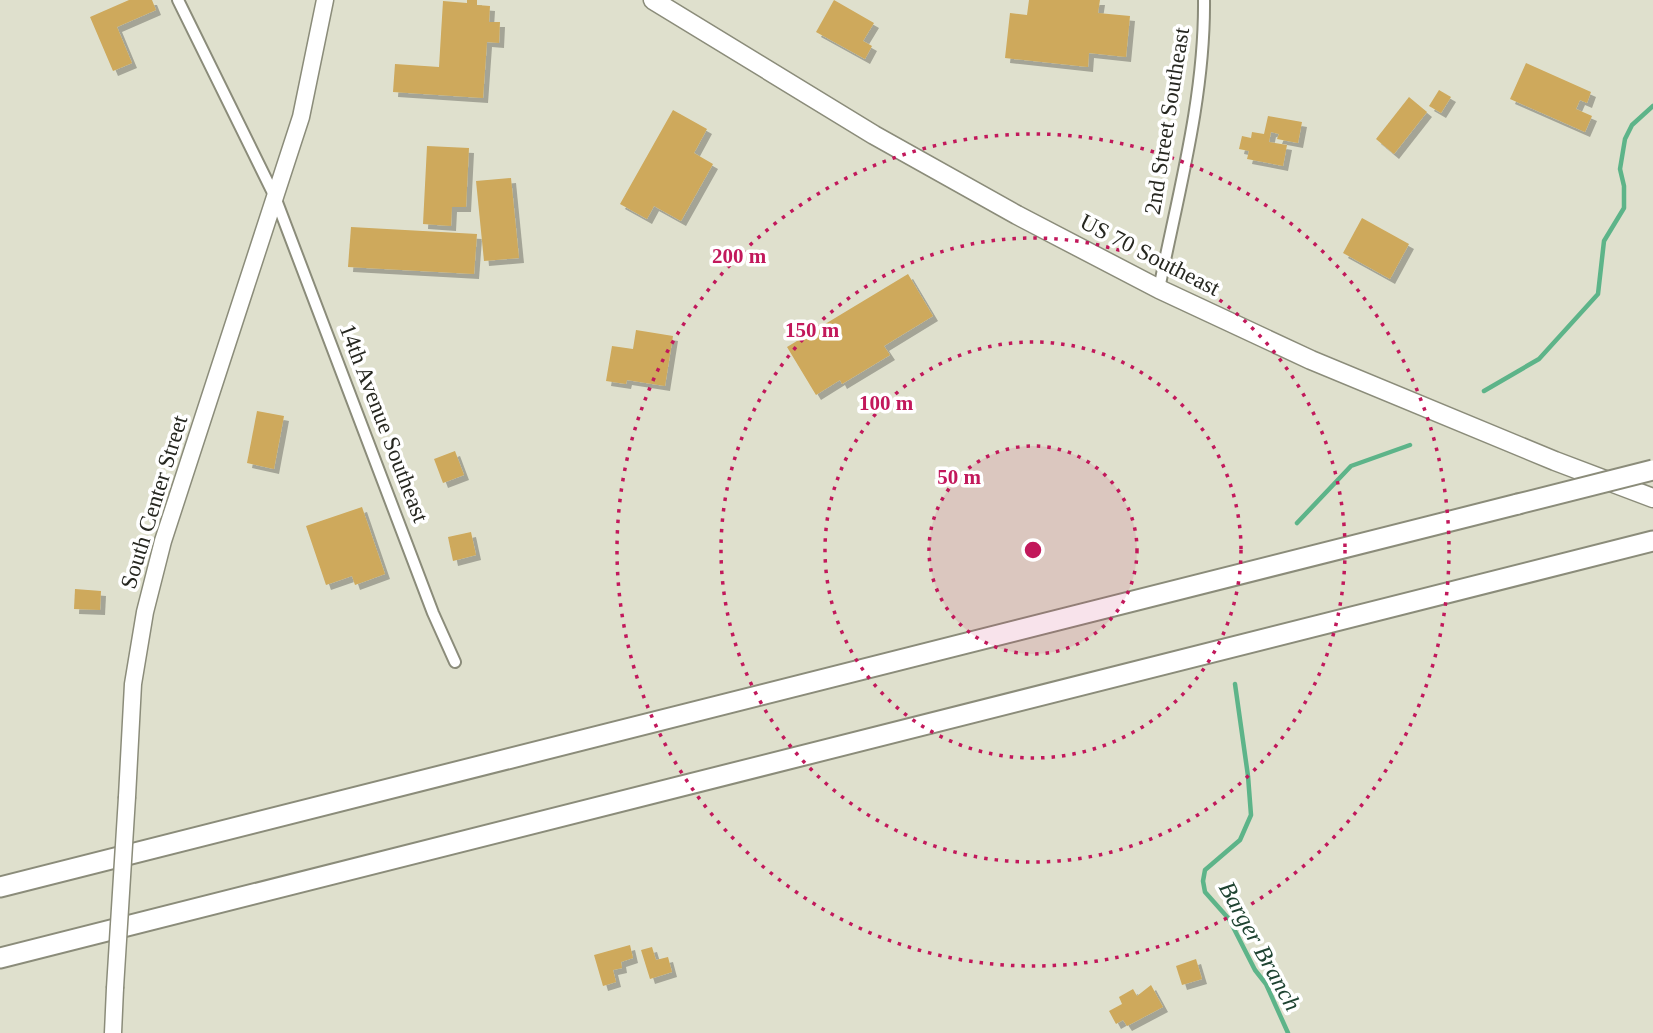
<svg xmlns="http://www.w3.org/2000/svg" width="1653" height="1033" font-family="Georgia,serif">
<style>
.lines{fill:none;stroke-linecap:round;stroke-linejoin:round}
.stream{stroke:#5db489;stroke-width:4.5}
.building{fill:#cea95b;filter:url(#shadow)}
.street-casing{stroke:#8b8c7a;stroke-width:14}
.secondary-casing{stroke:#8b8c7a;stroke-width:19}
.primary-casing{stroke:#8b8c7a;stroke-width:21}
.highway-casing{stroke:#8b8c7a;stroke-width:23}
.street{stroke:#fff;stroke-width:10}
.secondary{stroke:#fff;stroke-width:16}
.primary{stroke:#fff;stroke-width:18}
.highway{stroke:#fff;stroke-width:19}
.secondary-bridge-casing{stroke:#8b8c7a;stroke-width:19;stroke-linecap:butt}
.highway-bridge-casing{stroke:#8b8c7a;stroke-width:23;stroke-linecap:butt}
.secondary-bridge{stroke:#fff;stroke-width:16}
.highway-bridge{stroke:#fff;stroke-width:19}
.ring{fill:none;stroke:#c2185b;stroke-width:3.5;stroke-dasharray:3.5 7}
.labels{text-anchor:middle;dominant-baseline:central;stroke-width:7;stroke-linejoin:round;paint-order:stroke}
.street-label{font-size:23px;fill:#262720;stroke:#fff}
.water-label{font-size:24px;font-style:italic;fill:#1e4331;stroke:#fff}
.centre{fill:#c2185b;stroke:#fff;stroke-width:3.5}
.ring-label{font-size:21px;text-anchor:middle;font-weight:bold;fill:#c2185b;stroke:#fff;stroke-width:7;stroke-linejoin:round;paint-order:stroke}
</style>
<defs>
<filter id="shadow"><feDropShadow dx="5" dy="5" stdDeviation="0" flood-color="#0004"/></filter>
</defs>
<rect width="100%" height="100%" fill="#dfe0cd"/>
<g class="lines">
<g class="stream">
<path d="M1484,391L1539,359L1598,294L1604,241L1624,208V186L1620,169L1625,139L1632,125L1653,106"/>
<path d="M1297,523L1351,466L1410,445"/>
<path d="M1235,684L1248,776L1251,815L1240,840L1205,870L1203,881L1205,892L1229,919L1255,970L1266,984L1288,1033"/>
</g>
</g>
<g class="building">
<path d="M129,0H152L156,10L117,27L132,63L113,71L90,17Z"/>
<path d="M467,0H477V5L490,6L489,22H500L499,43L487,42L483,98L393,92L395,64L439,67L443,1L467,3Z"/>
<path d="M834,0L874,23L863,41L872,46L865,59L816,32Z"/>
<path d="M1029,0H1100L1098,13L1130,16L1126,57L1089,53L1088,67L1005,58L1010,13L1027,15Z"/>
<path d="M1526,63L1591,92L1587,103L1580,100L1576,109L1592,116L1585,132L1510,99Z"/>
<path d="M1439,90L1451,97L1441,113L1429,106Z"/>
<path d="M1409,97L1427,112L1394,154L1376,139Z"/>
<path d="M673,110L707,129L694,153L713,164L681,221L654,206L647,219L620,204Z"/>
<path d="M1268,116L1302,122L1298,143L1277,139L1279,134L1271,132L1269,142L1287,145L1283,166L1247,159L1249,151L1239,149L1242,136L1251,138L1252,132L1264,134Z"/>
<path d="M427,146L469,148L466,207H452L451,226L423,224Z"/>
<path d="M511,178L519,258L484,261L476,181Z"/>
<path d="M1362,218L1409,244L1390,279L1343,253Z"/>
<path d="M351,227L477,234L474,274L348,267Z"/>
<path d="M908,274L933,316L884,346L890,355L842,384L840,380L816,395L787,347Z"/>
<path d="M636,330L673,336L665,386L627,380L626,384L606,381L612,346L633,349Z"/>
<path d="M257,411L284,416L274,469L247,463Z"/>
<path d="M455,451L464,475L443,483L434,459Z"/>
<path d="M362,507L385,574L355,585L352,576L326,585L306,526Z"/>
<path d="M471,532L476,555L453,561L448,537Z"/>
<path d="M75,589L101,591L100,610L74,609Z"/>
<path d="M630,945L633,958L621,962L622,968L613,970L616,982L603,986L594,955Z"/>
<path d="M652,947L656,960L668,957L672,972L650,979L641,950Z"/>
<path d="M1196,959L1202,979L1182,985L1176,966Z"/>
<path d="M1151,985L1163,1007L1127,1026L1123,1020L1116,1024L1109,1011L1122,1004L1119,997L1133,989L1137,996Z"/>
</g>
<g class="lines">
<g class="street-casing">
<g id="street">
<path d="M178,0L275,197L433,613L455,662"/>
<path d="M1159,289C1178,194 1205,97 1204,0"/>
</g>
</g>
<g class="secondary-casing">
<g id="secondary">
<path d="M127,797L133,684L145,612L163,541L301,117L325,0"/>
<path d="M113,1033L115,988"/>
</g>
</g>
<g class="primary-casing">
<path id="primary" d="M653,0L874,135L1017,215L1159,289L1311,360L1555,461L1653,498"/>
</g>
<g class="highway-casing">
<g id="highway">
<path d="M0,887L1518,504"/>
<path d="M0,958L1653,541"/>
</g>
</g>
<use href="#street" class="street"/>
<use href="#secondary" class="secondary"/>
<use href="#primary" class="primary"/>
<use href="#highway" class="highway"/>
<g class="secondary-bridge-casing">
<path id="secondary-bridge" d="M115,988L127,797"/>
</g>
<g class="highway-bridge-casing">
<path id="highway-bridge" d="M1518,504L1653,470"/>
</g>
<use href="#secondary-bridge" class="secondary-bridge"/>
<use href="#highway-bridge" class="highway-bridge"/>
</g>
<circle cx="1033" cy="550" r="104" fill="#c2185b" fill-opacity=".12"/>
<g class="ring">
<circle cx="1033" cy="550" r="104"/>
<circle cx="1033" cy="550" r="208"/>
<circle cx="1033" cy="550" r="312"/>
<circle cx="1033" cy="550" r="416"/>
</g>
<g class="labels">
<g class="street-label">
<text transform="translate(1167 121) rotate(-81)">2nd Street Southeast</text>
<text transform="translate(1150 255) rotate(27)">US 70 Southeast</text>
<text transform="translate(384 423) rotate(69)">14th Avenue Southeast</text>
<text transform="translate(154 502) rotate(-73)">South Center Street</text>
</g>
<g class="water-label">
<text transform="translate(1260 946) rotate(61)">Barger Branch</text>
</g>
</g>
<circle cx="1033" cy="550" r="10" class="centre"/>
<g class="ring-label">
<text x="739" y="263">200 m</text>
<text x="812" y="337">150 m</text>
<text x="886" y="410">100 m</text>
<text x="959" y="484">50 m</text>
</g>
</svg>
